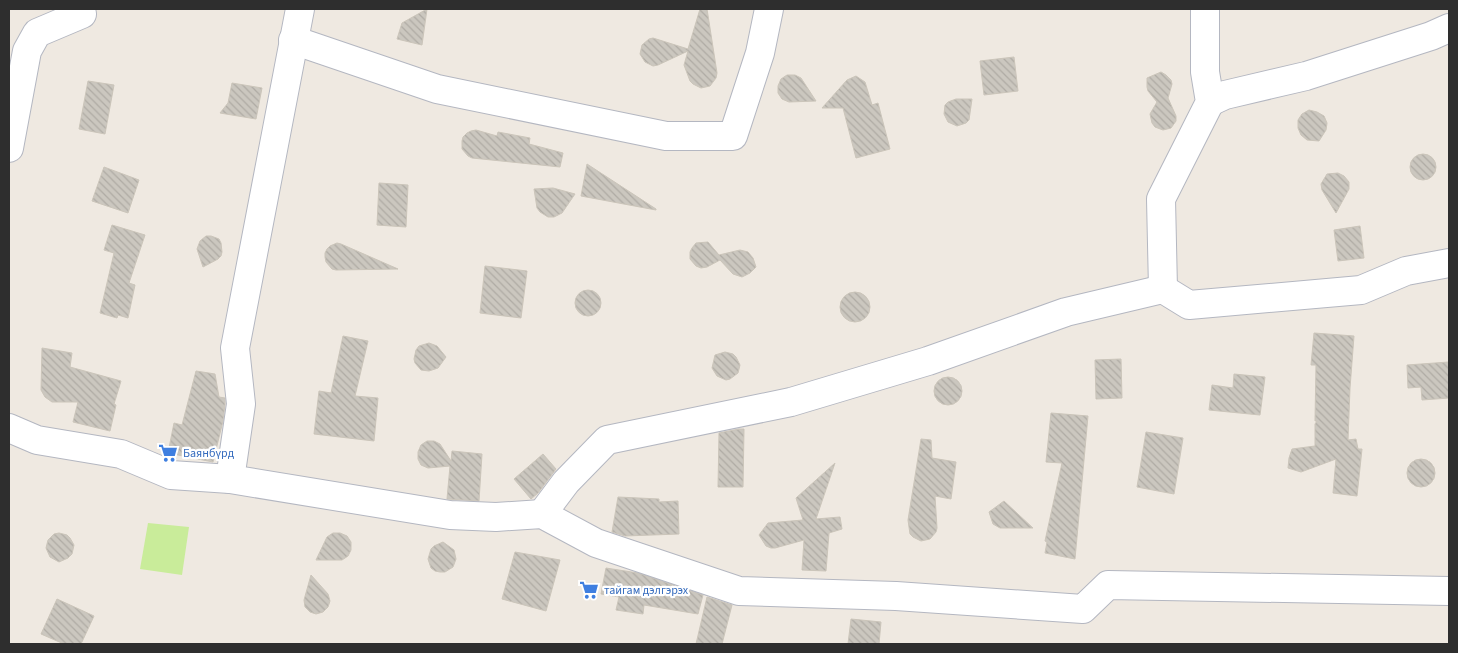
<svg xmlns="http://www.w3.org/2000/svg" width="1458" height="653" font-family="'Source Sans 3',sans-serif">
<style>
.pitch{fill:#c9ec9a}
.building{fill:url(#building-back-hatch);stroke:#cbc5ba}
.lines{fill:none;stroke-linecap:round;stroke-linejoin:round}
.minor-casing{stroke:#b4b7c1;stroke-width:30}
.minor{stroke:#fff;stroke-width:28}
.labels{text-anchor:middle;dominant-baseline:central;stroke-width:4.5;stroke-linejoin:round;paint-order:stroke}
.shop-label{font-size:12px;fill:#366cbe;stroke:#fff;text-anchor:start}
</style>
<defs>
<pattern id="building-back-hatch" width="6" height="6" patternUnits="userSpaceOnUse" patternTransform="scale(1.25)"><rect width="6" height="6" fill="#cbc7bf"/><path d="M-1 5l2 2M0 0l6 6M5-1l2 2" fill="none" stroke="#afaba4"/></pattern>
</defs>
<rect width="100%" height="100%" fill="#efe9e1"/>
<path class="pitch" d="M148,523L189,527L182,575L140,569Z"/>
<g class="building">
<path d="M427,9L422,45L397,39L402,23Z"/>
<path d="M700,9H707L717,73L716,78L710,86L701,88L693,84L690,81L684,65L688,51L658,65L653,66L645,62L640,54L642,45L649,39L653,38L688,49Z"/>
<path d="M1014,57L1018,91L984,95L980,61Z"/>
<path d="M1161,72L1166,75L1171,80L1172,84L1168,98L1176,116V121L1171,128L1163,130L1155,127L1152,123L1150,114L1157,102L1148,91L1147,87V78Z"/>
<path d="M787,75H795L801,78L816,101L789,102L782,99L778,93V86L781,79Z"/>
<path d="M856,76L865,82L872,105L878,103L890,149L856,158L843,108H822L847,80Z"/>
<path d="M88,81L114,85L105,134L79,129Z"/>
<path d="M232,83L262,88L256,119L220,113L228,103Z"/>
<path d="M956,99H972L969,120L966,123L957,126L948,122L944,114L945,105L948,102Z"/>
<path d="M1309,110L1317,112L1324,116L1327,123L1326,130L1319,141L1307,140L1301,135L1298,128V120L1302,114Z"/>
<path d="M476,130L497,136L498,132L530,138L529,144L563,153L560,167L472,158L468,156L462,149V141L463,137L467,133L471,131Z"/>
<circle cx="1423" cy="167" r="13"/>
<path d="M587,164L656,209V210L581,196Z"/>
<path d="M104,167L139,180L128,213L92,201Z"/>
<path d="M1338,173L1344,176L1349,182V189L1336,213L1322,190L1321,184L1327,174Z"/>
<path d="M379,183L408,185L406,227L377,225Z"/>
<path d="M553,188L575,194L562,213L554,217H548L540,212L537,208L534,189Z"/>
<path d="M112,225L145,235L129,283L135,285L128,318L118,315L117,318L100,313L114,253L104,250Z"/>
<path d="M1360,226L1364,258L1338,261L1334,230Z"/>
<path d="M206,236H211L219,239L221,243L222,252L221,256L218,259L203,267L197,249L200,241Z"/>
<path d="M708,242L719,255L740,250L748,252L753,258L756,267L750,273L742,277L733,274L720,260L707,267L701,268L696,266L690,259V252L692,248L696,243Z"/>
<path d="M337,243L341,244L398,269L336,270L332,269L326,262L325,257V253L327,249L330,246Z"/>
<path d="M485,266L527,271L521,318L480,313Z"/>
<circle cx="588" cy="303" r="13"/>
<circle cx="855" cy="307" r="15"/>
<path d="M1314,333L1354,336L1350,388L1348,440L1356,439L1358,449H1362L1357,496L1333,493L1336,459L1301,472L1288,468L1289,458L1292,449L1315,446V424L1317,421H1315L1316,365H1311Z"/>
<path d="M343,336L368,341L355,396L378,398L374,441L314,434L319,391L331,393Z"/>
<path d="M429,343L437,346L446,357L438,368L429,371L421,370L415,363L414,359L416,350L419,346Z"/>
<path d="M42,348L72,353L70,367L121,381L114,404L116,405L110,431L73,422L78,402H52L45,397L41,390Z"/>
<path d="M725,352L733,354L736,357L740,365L738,373L730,379L726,380L717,376L712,368L715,355Z"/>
<path d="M1121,359L1122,398L1096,399L1095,360Z"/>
<path d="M1449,362V398L1422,400L1421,387L1408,388L1407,365Z"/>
<path d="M196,371L215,374L219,397L225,398V404L223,421L213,462L168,453L174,423L182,425Z"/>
<path d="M1234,374L1265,377L1260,415L1209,410L1212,385L1233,388Z"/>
<circle cx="948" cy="391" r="14"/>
<path d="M1051,413L1088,416L1075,559L1045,553L1047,542L1045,541L1062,463L1046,462Z"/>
<path d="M739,429H744L743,487H718L719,433Z"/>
<path d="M1146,432L1183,438L1174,494L1137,487Z"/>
<path d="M921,439L931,440L932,458L956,462L951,499L935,496L937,528L936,532L930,539L921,541L913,537L910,534L908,520Z"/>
<path d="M427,441H434L440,444L451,461L452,451L482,454L479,501L447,499L450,466L428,468L421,465L418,459V452L421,445Z"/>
<path d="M543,454L556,469L538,493L531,499L514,479Z"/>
<circle cx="1421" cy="473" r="14"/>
<path d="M835,463L816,519L840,517L842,529L829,533L826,571L802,570L804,540L775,548H771L766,546L759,535L768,523L803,520L796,498Z"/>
<path d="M618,497L659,499V502L678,501L679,534L625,536L612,532Z"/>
<path d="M1004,501L1033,528H1000L993,524L989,512Z"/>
<path d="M59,533L67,535L70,538L74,545L72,554L68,558L59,562L50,557L46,548L48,540L54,534Z"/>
<path d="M333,533H340L347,536L351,542V550L348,556L342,560H316L327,537Z"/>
<path d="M443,542L454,550L456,559L453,567L445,572H440L435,571L431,568L428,559L431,549L434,546Z"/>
<path d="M515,552L560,560L546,611L502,599Z"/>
<path d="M606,568L638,573L703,595L698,614L644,605L643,614L616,610L619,597L601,594Z"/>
<path d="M311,575L328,594L330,601L328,607L323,612L316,614L310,612L305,607L304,600Z"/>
<path d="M707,597L732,605L722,644H696Z"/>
<path d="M57,599L94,616L81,644H64L41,634Z"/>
<path d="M851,619L881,622L879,644H848Z"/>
</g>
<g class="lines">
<g class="minor-casing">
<g id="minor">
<path d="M293,40L437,89L666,136H733L760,53L769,9"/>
<path d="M1210,102L1225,95L1306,76L1431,36L1449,28"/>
<path d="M9,148L27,51L37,33L82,14"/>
<path d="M1163,289L1161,199L1210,102L1205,72V9"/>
<path d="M9,428L37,440L121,454L171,475L230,479L450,515L496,517L542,514L596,543L739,591L896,596L1083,609L1108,585L1449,591"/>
<path d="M230,479L241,404L235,348L300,9"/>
<path d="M542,514L566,482L607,440L791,402L928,361L1066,312L1163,289L1189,305L1361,290L1406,271L1449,263"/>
</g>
</g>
<use href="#minor" class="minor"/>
</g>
<defs>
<g id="supermarket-bare" transform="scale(1.5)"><path d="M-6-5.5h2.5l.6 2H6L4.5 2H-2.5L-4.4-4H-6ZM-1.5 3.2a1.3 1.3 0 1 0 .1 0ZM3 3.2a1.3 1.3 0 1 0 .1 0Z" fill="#3f7fe0" stroke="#fff" stroke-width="2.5" paint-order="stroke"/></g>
</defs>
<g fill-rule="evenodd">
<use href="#supermarket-bare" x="168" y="453"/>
<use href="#supermarket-bare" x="589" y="590"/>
</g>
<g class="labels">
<g class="shop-label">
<text x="183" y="453">Баянбүрд</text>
<text x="604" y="590">тайгам дэлгэрэх</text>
</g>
</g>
<rect width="1458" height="653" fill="none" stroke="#2e2e2e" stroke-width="20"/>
</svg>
